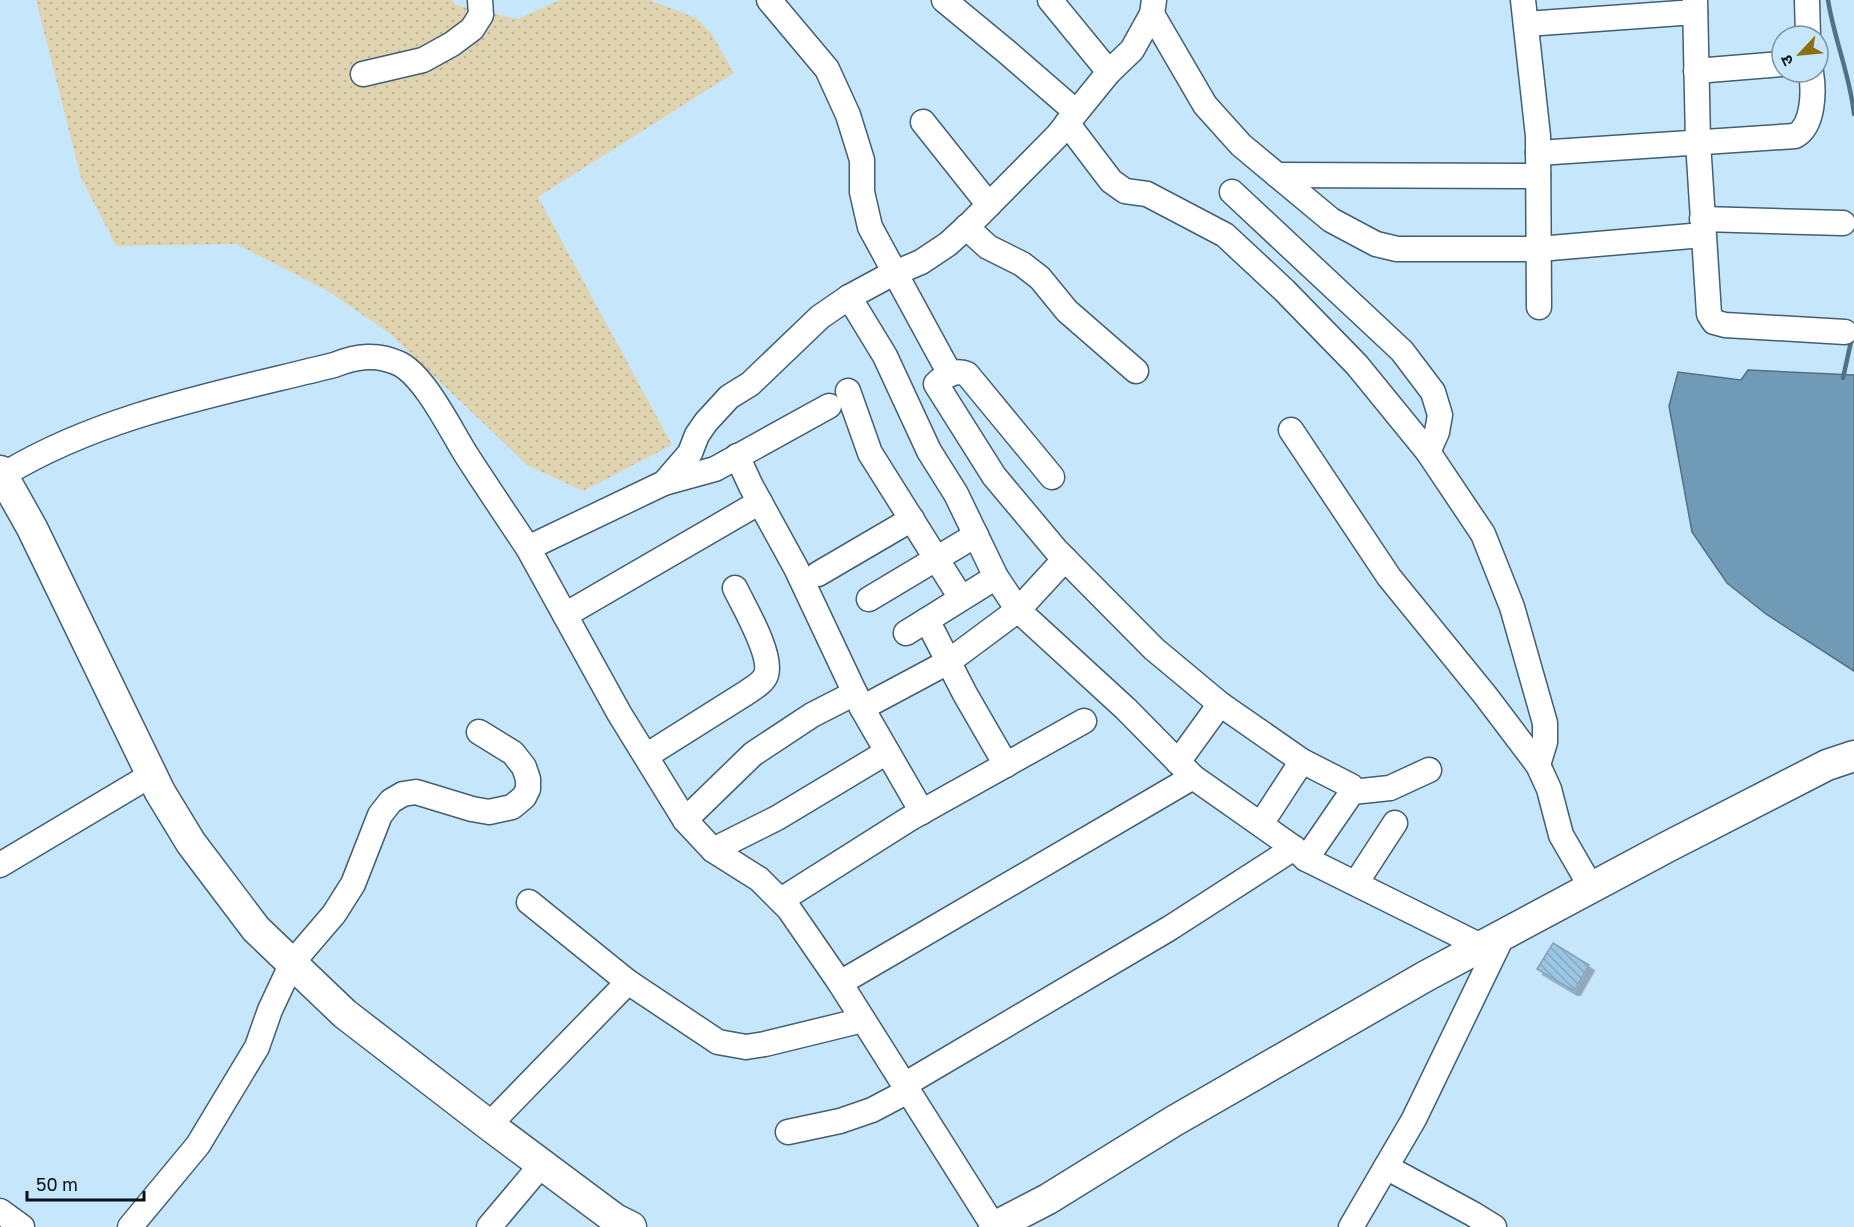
<svg xmlns="http://www.w3.org/2000/svg" width="1854" height="1227" font-family="'Golos Text','Noto Sans Devanagari',sans-serif">
<style>
.grass{fill:url(#grass-dots)}
.water{fill:#719ab6;stroke:#517187;stroke-width:1.5}
.lines{fill:none;stroke-linecap:round;stroke-linejoin:round}
.stream{stroke:#517187;stroke-width:4.5}
.building{fill:url(#building-back-hatch);stroke:#85a4b8;stroke-width:1.5;filter:url(#shadow)}
.minor-casing{stroke:#435f71;stroke-width:27}
.major-casing{stroke:#435f71;stroke-width:33}
.minor{stroke:#fff;stroke-width:24}
.major{stroke:#fff;stroke-width:30}
</style>
<defs>
<pattern id="grass-dots" width="8" height="8" patternUnits="userSpaceOnUse" patternTransform="scale(1.5)"><rect width="8" height="8" fill="#e0d4b0"/><path d="M2 2h.1M6 6h.1" fill="none" stroke="#bfb597" stroke-width="1.8" stroke-linecap="round"/></pattern>
<pattern id="building-back-hatch" width="6" height="6" patternUnits="userSpaceOnUse" patternTransform="scale(1.5)"><rect width="6" height="6" fill="#9bc6e3"/><path d="M-1 5l2 2M0 0l6 6M5-1l2 2" fill="none" stroke="#84a9c2"/></pattern>
<filter id="shadow"><feDropShadow dx="5.5" dy="5.5" stdDeviation="0" flood-color="#0004"/></filter>
</defs>
<rect width="100%" height="100%" fill="#c6e6fc"/>
<path class="grass" d="M36,0H451L456,5L518,19L560,0H650L696,18L711,33L734,73L538,197L672,445L583,491L527,465L389,333L328,291L236,244L116,246L81,178Z"/>
<path class="water" d="M1748,370L1854,375V671L1766,614L1727,583L1692,532L1669,406L1678,372L1741,380Z"/>
<g class="lines">
<g class="stream">
<path d="M1828,0C1834,39 1850,75 1854,114"/>
<path d="M1843,378L1852,337"/>
</g>
</g>
<path class="building" d="M1553,943L1589,965L1574,991L1537,969Z"/>
<g class="lines">
<g class="minor-casing">
<g id="minor">
<path d="M769,0L827,69L848,115L862,160V192L870,227L950,374"/>
<path d="M944,0L1007,52L1075,111"/>
<path d="M1050,0L1109,72"/>
<path d="M1523,0L1538,136L1539,307"/>
<path d="M1695,0L1698,142L1709,314L1714,322L1725,325L1845,332"/>
<path d="M1807,0L1808,36"/>
<path d="M1152,14L1205,105L1241,145L1331,220L1376,244L1397,249H1539L1703,235"/>
<path d="M1526,24L1695,12"/>
<path d="M1696,71L1782,64"/>
<path d="M363,74L423,60L452,44L472,29L481,15L480,0"/>
<path d="M923,122L989,205"/>
<path d="M1067,123L1111,181L1125,191L1147,194L1225,235L1284,290L1357,365L1428,452L1483,534L1512,607L1545,723V742L1538,765"/>
<path d="M1538,153L1795,136C1814,126 1814,91 1811,72"/>
<path d="M1277,175L1538,176"/>
<path d="M1232,192L1402,351L1433,392L1440,415L1437,432L1428,452"/>
<path d="M1702,219L1843,223"/>
<path d="M966,227L988,247L1022,264L1040,278L1067,311L1136,371"/>
<path d="M939,381C948,375 956,369 967,374L1052,477"/>
<path d="M936,384L994,476L1056,550L1154,649L1220,704L1302,761L1351,786L1352,792L1390,788L1429,770"/>
<path d="M848,391L870,453L961,598"/>
<path d="M1291,430L1389,577L1485,695L1538,765L1549,789L1561,835L1591,887"/>
<path d="M737,456L751,486L796,568L862,708L922,812"/>
<path d="M3,475C103,414 222,393 334,365C357,356 377,353 400,364C426,378 451,431 467,456C487,487 508,518 528,548"/>
<path d="M664,483L715,469L829,406"/>
<path d="M818,574L912,519"/>
<path d="M869,599L976,535"/>
<path d="M565,615L760,502"/>
<path d="M927,620L996,577"/>
<path d="M906,633L927,620L965,694L1006,765"/>
<path d="M862,708L948,662L1018,610L1065,559"/>
<path d="M646,756L746,693C753,688 763,683 766,675C773,655 744,607 735,588"/>
<path d="M1178,762L1220,704"/>
<path d="M1193,777L1294,848L1306,859L1481,946"/>
<path d="M685,820L753,754L812,715L855,693"/>
<path d="M1261,824L1302,761"/>
<path d="M713,850L777,818L887,752"/>
<path d="M1306,859L1352,792"/>
<path d="M0,865L151,775"/>
<path d="M1356,883L1395,823"/>
<path d="M781,900L909,819L1084,721"/>
<path d="M529,902L628,982L718,1042L746,1047L765,1044L863,1020"/>
<path d="M840,983L1193,777L1126,709L1018,610L996,577L956,494L929,451L885,356L849,297"/>
<path d="M904,1085L1170,928L1294,848"/>
<path d="M489,1125L628,982"/>
<path d="M788,1132L840,1121L872,1110L908,1091"/>
<path d="M1386,1167L1473,1214L1494,1227"/>
<path d="M0,1211L22,1227"/>
<path d="M130,1227L198,1145L257,1047L270,1010L292,963L334,914L353,884L380,815L391,801L403,794L416,792L472,809L489,812L512,807L524,797L528,789V779L524,767L513,753L479,732"/>
<path d="M489,1227L542,1164"/>
<path d="M994,1227L840,983L789,909L759,879L713,850L685,820L619,713L528,548L664,483L690,453L697,435L706,422L729,397L750,384L820,317L849,297L888,276L921,262L948,244L972,222L1057,136L1109,72L1132,50L1152,14L1154,0"/>
<path d="M1351,1227L1414,1119L1503,935"/>
</g>
</g>
<g class="major-casing">
<g id="major">
<path d="M0,471L32,528L160,792L191,843L256,929L345,1014L489,1125L615,1219L631,1227"/>
<path d="M994,1227L1048,1199L1174,1121L1426,976L1669,846L1827,765L1854,756"/>
</g>
</g>
<use href="#minor" class="minor"/>
<use href="#major" class="major"/>
</g>
<g transform="translate(1800 54) rotate(244)"><circle r="28" fill="#c6e6fc" stroke="#7a91a1" stroke-width="1.5"/>
<path d="M0-4.5L10 22L0 15L-10 22Z" fill="#8b7012"/>
<text y="-9" font-size="16" font-weight="bold" text-anchor="middle" fill="#071219">उ</text>
</g>
<path d="M27 1191v9h117v-9" fill="none" stroke="#071219" stroke-width="3"/>
<text x="36" y="1191" font-size="18" fill="#071219" stroke="#c6e6fc" stroke-width="4.5" paint-order="stroke">50 m</text>
</svg>
